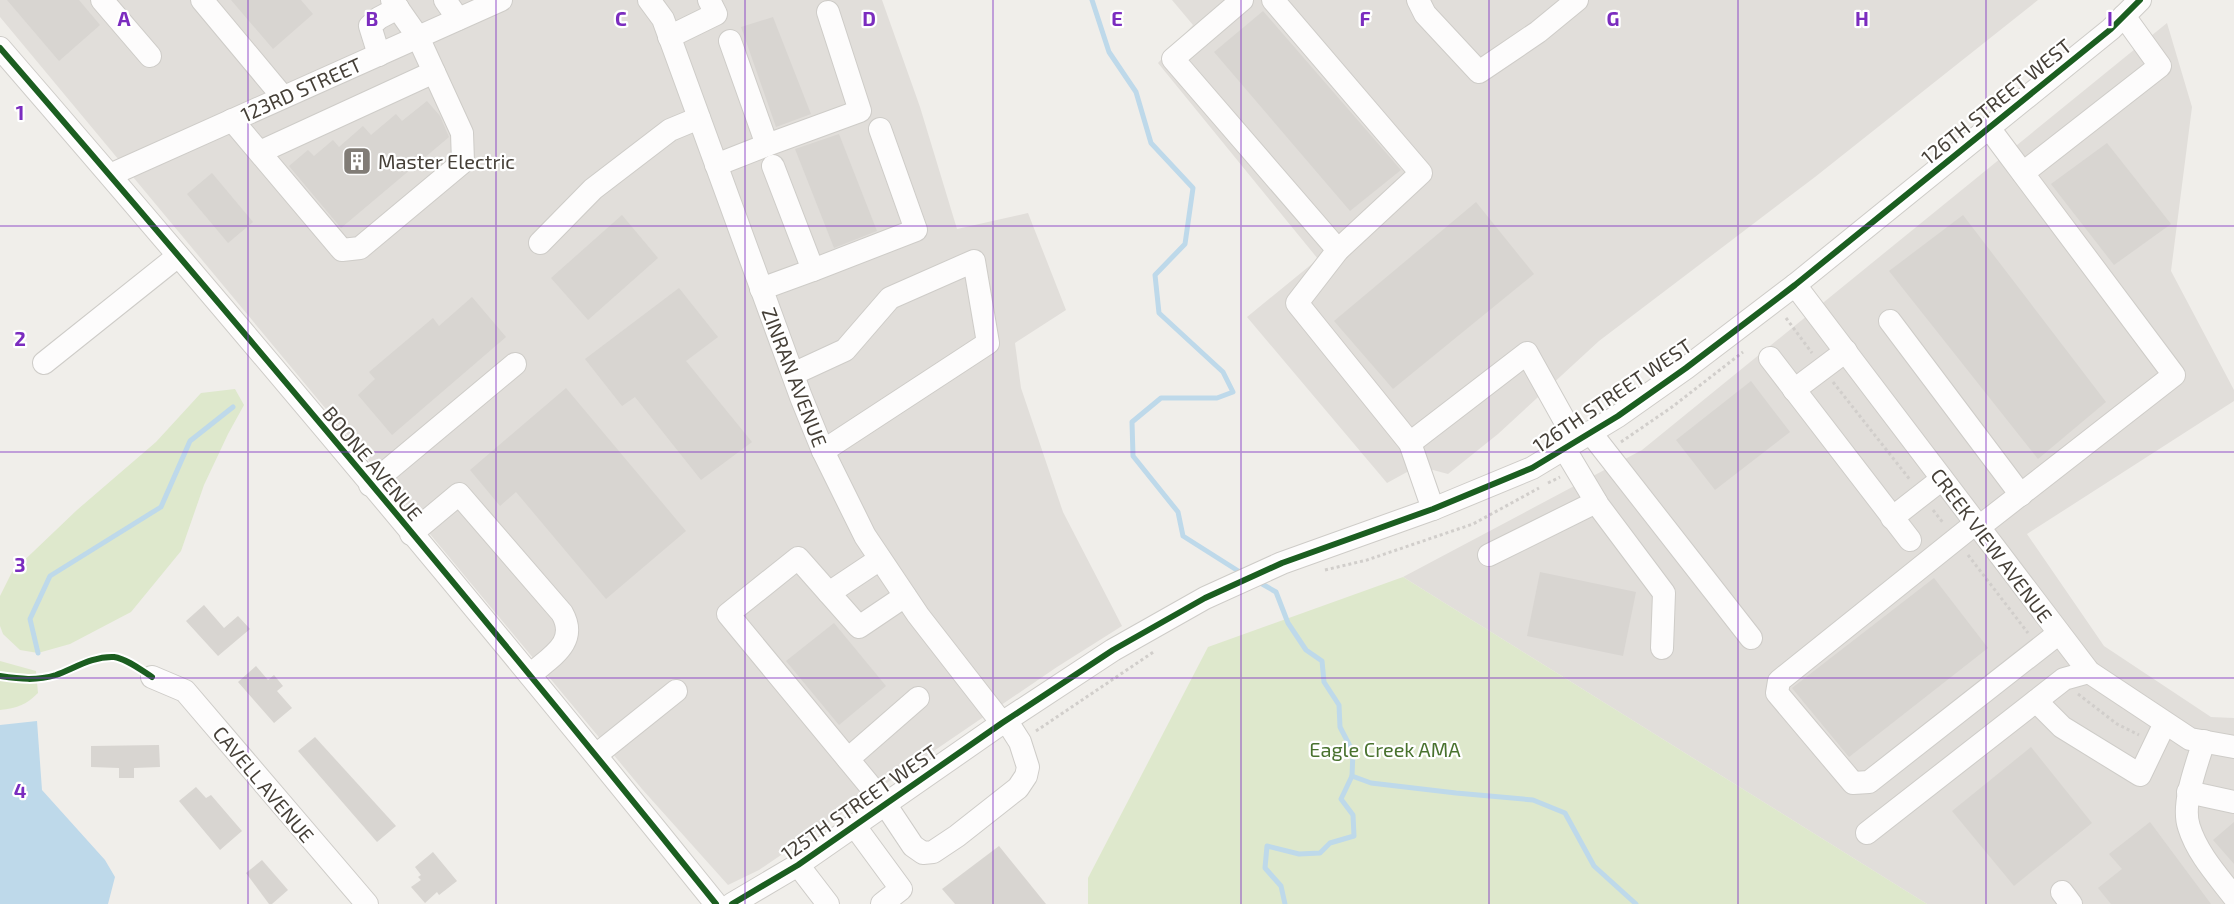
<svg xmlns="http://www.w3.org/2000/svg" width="2234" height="904" font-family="'Exo 2',sans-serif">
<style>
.industrial{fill:#e1deda}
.green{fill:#dee8cc}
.water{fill:#bed9ea}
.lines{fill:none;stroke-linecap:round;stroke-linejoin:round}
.stream{stroke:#bed9ea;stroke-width:5}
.building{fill:#d8d5d1}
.minor-casing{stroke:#ceccc8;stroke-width:24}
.path{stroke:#d1cecb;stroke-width:3;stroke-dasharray:3 3;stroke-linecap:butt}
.minor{stroke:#fdfcfc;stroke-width:22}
.cycleway-casing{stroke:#fff;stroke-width:10}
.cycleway{stroke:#1b5e20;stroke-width:6}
.grid{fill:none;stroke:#7b2cbf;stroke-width:1.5;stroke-opacity:0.55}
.labels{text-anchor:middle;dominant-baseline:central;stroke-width:4.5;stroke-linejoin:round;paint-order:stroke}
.street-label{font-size:20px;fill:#453f37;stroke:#fff}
.poi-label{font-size:20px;fill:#453f37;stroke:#fff;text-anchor:start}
.park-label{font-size:20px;fill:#49722f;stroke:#fff}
.grid-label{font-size:20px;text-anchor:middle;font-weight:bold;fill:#7b2cbf;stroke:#fff;stroke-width:4.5;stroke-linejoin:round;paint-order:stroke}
</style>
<rect width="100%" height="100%" fill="#f0eeea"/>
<g class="industrial">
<path d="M0,0H882L920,107L957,229L1028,213L1066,310L1015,343L1021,388L1063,512L1122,626L1057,667L759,870L728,885L642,789L0,17Z"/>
<path d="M1172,0H2038L1815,177L1599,341L1498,434L1448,474L1418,466L1387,483L1247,317L1318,259L1158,63L1193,25Z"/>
<path d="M2167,23L2192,107L2171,271L2234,390V401L2027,534L2104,646L2211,717L2234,718V904H1927L1403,577L1642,450Z"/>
</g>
<g class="green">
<path d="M235,389L244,405L228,434L204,485L181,551L131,612L70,644L38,653L20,650L3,634L0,626V596L12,572L77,510L156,442L201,393Z"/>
<path d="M1403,577L1927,904H1088V878L1208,647Z"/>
<path d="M0,661L36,671L38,693C26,705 17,708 0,710Z"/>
</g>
<path class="water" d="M37,721L42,790L105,860L115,877L108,904H0V725Z"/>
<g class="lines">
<g class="stream">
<path d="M1092,0L1109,52L1136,92L1151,143L1193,188L1185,244L1155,275L1159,313L1223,372L1233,392L1217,398H1161L1132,422L1133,456L1178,512L1183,536L1243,574"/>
<path d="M1257,581L1276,592L1288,623L1306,650L1322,661L1324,682L1339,705L1340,727L1353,752L1352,776L1341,799L1353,815L1354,836L1330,843L1320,853L1299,854L1267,846L1265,868L1281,886L1285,904"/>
<path d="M38,653L30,619L50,576L161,507L190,441L233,407"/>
<path d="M1352,776L1371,783L1456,793L1533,800L1565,813L1594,866L1636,904"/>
</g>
</g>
<g class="building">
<path d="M7,0H79L100,25L59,61Z"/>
<path d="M231,0H301L313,14L273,49Z"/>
<path d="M1263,11L1401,170L1350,211L1214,52Z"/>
<path d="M773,17L811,114L776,127L741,27Z"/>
<path d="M427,101L440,116L449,137L341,228L289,166L308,150L314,156L333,140L339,147L363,126L371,135L396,114L402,121Z"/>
<path d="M839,134L877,231L834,248L795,149Z"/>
<path d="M2107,143L2171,224L2114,265L2051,184Z"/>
<path d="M212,173L253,222L228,243L187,194Z"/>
<path d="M1476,202L1534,274L1393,389L1334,321Z"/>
<path d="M622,215L658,258L588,320L551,278Z"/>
<path d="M1963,215L2106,402L2038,459L1889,271Z"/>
<path d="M679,288L718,337L686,361L752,442L701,480L635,397L622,406L585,359Z"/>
<path d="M472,297L506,337L392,435L358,395L375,379L369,372L433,318L439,326Z"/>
<path d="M1751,381L1790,432L1715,490L1676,440Z"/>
<path d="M566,388L686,531L606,599L516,492L500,506L470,470Z"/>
<path d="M1540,572L1636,592L1623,656L1527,636Z"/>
<path d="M1934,578L1988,648L1849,757L1792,688Z"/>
<path d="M204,605L224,628L238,616L250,629L218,656L186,621Z"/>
<path d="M834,623L886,686L839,725L786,661Z"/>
<path d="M256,666L268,680L274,675L283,686L277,691L292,708L274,723L238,682Z"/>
<path d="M315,737L396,826L377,842L298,751Z"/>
<path d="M159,745L160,767L134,768V778H119V768L91,767V746Z"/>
<path d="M2031,747L2092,823L2014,886L1952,811Z"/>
<path d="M196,787L206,798L211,795L242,831L220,850L179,801Z"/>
<path d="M2150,822L2211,904H2111L2098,888L2122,869L2109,854Z"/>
<path d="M2234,822V864L2213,840Z"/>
<path d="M999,846L1046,904H955L942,889Z"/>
<path d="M433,852L457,881L439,895L437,892L425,903L411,887L421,880L418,877L421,875L415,867Z"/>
<path d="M262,860L288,890L272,904H269L246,873Z"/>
</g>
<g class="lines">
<g class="minor-casing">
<g id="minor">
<path d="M102,0L150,56"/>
<path d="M202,0L283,97"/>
<path d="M445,0L458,19"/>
<path d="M649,0L663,19L801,397L823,451L865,536L918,615L1002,723"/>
<path d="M1242,0L1173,59L1338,250"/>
<path d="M1273,0L1421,173L1338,250L1297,303L1410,443L1433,509"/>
<path d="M1418,0L1425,14L1479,72L1538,32L1577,0"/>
<path d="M669,37L716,14L709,0"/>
<path d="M0,48C243,329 483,614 716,904"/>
<path d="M379,55L370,26L379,18L398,8"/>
<path d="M232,120L342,250L360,248L463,162L462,133L418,37L392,0"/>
<path d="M767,145L860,111L828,12"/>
<path d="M260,152L434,72"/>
<path d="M716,165L767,145L730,41"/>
<path d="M2023,173L2160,66L2124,16"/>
<path d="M110,175L501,0"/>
<path d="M540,243L593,189L670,130L699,118"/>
<path d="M813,270L916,230L880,129"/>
<path d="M1795,285L2089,672L2190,739L2234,747"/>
<path d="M761,289L813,270L773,166"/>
<path d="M1890,321L2021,495"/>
<path d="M1770,358L1910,540"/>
<path d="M44,363L178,256"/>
<path d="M793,374L845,350L890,298L974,261L988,343L823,451"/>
<path d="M1794,390L1846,351"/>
<path d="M1590,432L1751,638"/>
<path d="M1410,443L1527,353L1576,441"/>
<path d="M1564,448L1598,505L1664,593L1662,648"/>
<path d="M370,485L515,364"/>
<path d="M1892,518L1942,479"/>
<path d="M1976,523L1779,681L1777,693L1853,783L1869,782L2059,633"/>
<path d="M1979,527L2174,375L1989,128"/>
<path d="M411,534L459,494L562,613C579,643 550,657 530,675"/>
<path d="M1489,555L1596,502"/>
<path d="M829,593L880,559"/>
<path d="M905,596L859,627L798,558L728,614L885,804L913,846L923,853L933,852L957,836L1018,788L1026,776L1028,767L1020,742L1006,720"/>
<path d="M152,677L185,691L367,904"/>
<path d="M2036,701L2062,727L2140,775L2165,723"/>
<path d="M2204,741C2197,764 2181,804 2189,827C2197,853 2217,875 2234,897"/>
<path d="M596,755L676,691"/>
<path d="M848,759L918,698"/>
<path d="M2188,792L2234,802"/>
<path d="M854,825L901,889L882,904"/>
<path d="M1867,833L2064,679L2089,672"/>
<path d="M798,865L828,904"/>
<path d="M2062,892L2071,904"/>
<path d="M732,904L798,865L1002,723L1113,650L1205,598L1282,563L1433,509L1532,468L1618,416L1686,368L1795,285L2111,29L2140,0"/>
</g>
</g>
<g class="path">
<path d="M1786,318L1812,353"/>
<path d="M1833,382L1911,481"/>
<path d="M1621,442L1672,407L1743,352"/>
<path d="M1548,483L1560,477"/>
<path d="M1933,510L1944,524"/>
<path d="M1968,555L2028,633"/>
<path d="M1325,570L1367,560L1473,524L1539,488"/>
<path d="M2078,694L2117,724L2139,735"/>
<path d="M1036,731L1155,651"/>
</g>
<use href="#minor" class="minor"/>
<g class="cycleway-casing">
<g id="cycleway">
<path d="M0,48C243,329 483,614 716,904"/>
<path d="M0,676C20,679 36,681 56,675C75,668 93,656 114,657C127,659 141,670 152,677"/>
<path d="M732,904L798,865L1002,723L1113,650L1205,598L1282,563L1433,509L1532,468L1618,416L1686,368L1795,285L2111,29L2140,0"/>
</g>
</g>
<use href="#cycleway" class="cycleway"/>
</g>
<path class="grid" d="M248,0V904M496,0V904M745,0V904M993,0V904M1241,0V904M1489,0V904M1738,0V904M1986,0V904M0,226H2234M0,452H2234M0,678H2234"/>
<defs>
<g id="building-square" transform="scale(1.5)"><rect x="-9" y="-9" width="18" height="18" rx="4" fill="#817c76" stroke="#fff"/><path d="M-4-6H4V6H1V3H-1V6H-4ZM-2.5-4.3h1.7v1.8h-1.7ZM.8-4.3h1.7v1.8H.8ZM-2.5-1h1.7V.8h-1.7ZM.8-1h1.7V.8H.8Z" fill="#fff"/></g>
</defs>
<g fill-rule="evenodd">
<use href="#building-square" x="357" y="161"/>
</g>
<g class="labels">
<g class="street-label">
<text transform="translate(301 89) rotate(-24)">123RD STREET</text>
<text transform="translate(1996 101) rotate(-39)">126TH STREET WEST</text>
<text transform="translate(795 377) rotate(69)">ZINRAN AVENUE</text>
<text transform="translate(1612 395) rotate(-34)">126TH STREET WEST</text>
<text transform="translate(373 463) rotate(50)">BOONE AVENUE</text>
<text transform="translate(1992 545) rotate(53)">CREEK VIEW AVENUE</text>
<text transform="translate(264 784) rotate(50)">CAVELL AVENUE</text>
<text transform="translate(859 802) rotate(-35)">125TH STREET WEST</text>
</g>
<g class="poi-label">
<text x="378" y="161">Master Electric</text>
</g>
<g class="park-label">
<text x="1385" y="749">Eagle Creek AMA</text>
</g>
</g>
<g class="grid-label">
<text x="124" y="26">A</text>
<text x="372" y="26">B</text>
<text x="621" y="26">C</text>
<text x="869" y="26">D</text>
<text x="1117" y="26">E</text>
<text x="1365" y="26">F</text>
<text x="1613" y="26">G</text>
<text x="1862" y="26">H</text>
<text x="2110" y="26">I</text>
<text x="20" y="120">1</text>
<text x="20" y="346">2</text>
<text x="20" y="572">3</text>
<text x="20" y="798">4</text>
</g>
</svg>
